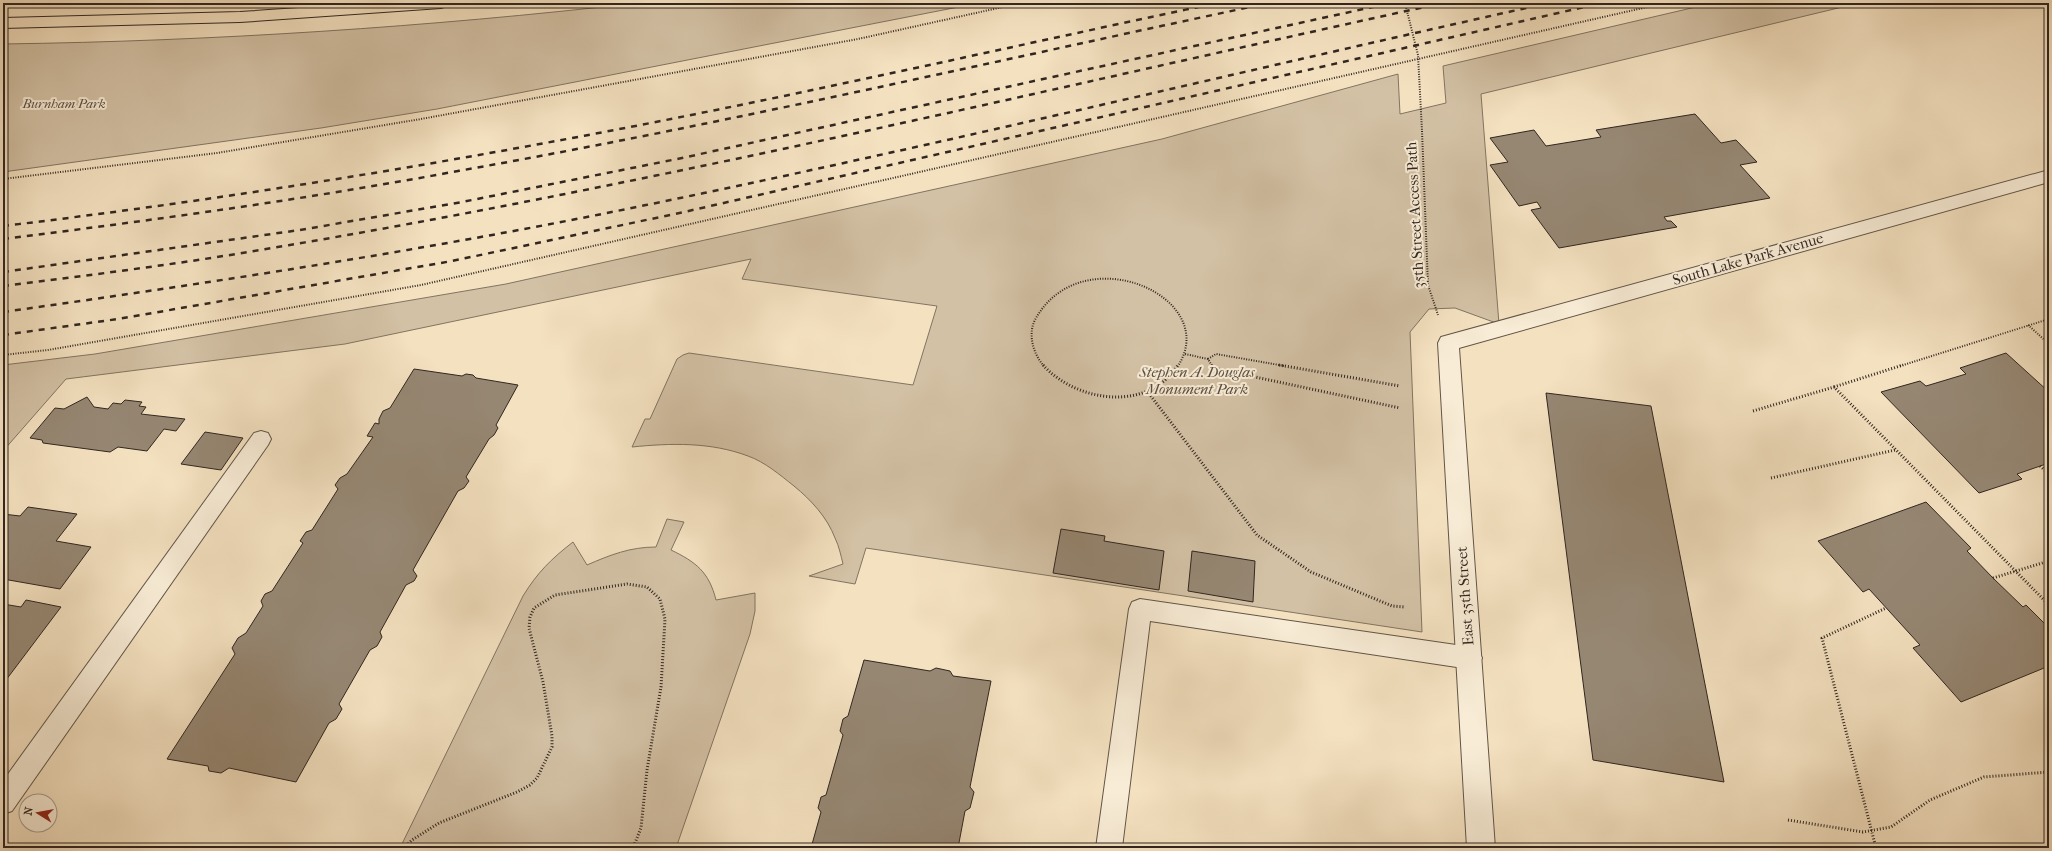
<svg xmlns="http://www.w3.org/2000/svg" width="2052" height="851" font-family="'IM FELL French Canon',serif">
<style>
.green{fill:#d3c1a5;stroke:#827462}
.building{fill:#968773;stroke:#312620}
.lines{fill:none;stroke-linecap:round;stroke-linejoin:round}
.service-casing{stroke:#625548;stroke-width:2}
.tertiary-casing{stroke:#625548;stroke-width:2}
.motorway-casing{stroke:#312620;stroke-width:2}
.path-far1{stroke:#312620;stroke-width:2;stroke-dasharray:1 1.5;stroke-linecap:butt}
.path{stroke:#312620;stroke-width:3;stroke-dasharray:1 2;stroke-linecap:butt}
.service{fill:#f8ecd6;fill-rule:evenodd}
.tertiary{fill:#f8ecd6;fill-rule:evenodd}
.motorway{fill:#f4e1c0;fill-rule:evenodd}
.rail{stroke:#312620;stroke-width:2.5;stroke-dasharray:6 6;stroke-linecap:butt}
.path-bridge{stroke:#312620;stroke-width:2;stroke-dasharray:1 1.5;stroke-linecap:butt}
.labels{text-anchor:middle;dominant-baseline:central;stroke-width:4;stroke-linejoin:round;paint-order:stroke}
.far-park-label{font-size:13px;font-style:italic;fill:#5a4d41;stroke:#f8ecd6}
.street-label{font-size:15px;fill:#312620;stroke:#f8ecd6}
.park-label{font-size:15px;font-style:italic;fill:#5a4d41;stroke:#f8ecd6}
</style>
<rect width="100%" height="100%" fill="#f4e1c0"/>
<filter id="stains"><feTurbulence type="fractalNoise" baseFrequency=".005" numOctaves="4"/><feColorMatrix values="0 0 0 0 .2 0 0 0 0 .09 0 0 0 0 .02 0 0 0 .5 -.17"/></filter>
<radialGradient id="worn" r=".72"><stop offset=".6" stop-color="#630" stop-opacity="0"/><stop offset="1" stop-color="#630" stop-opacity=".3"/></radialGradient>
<g class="green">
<path d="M638,3H979L437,109L321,128L3,172V44C215,41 427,27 638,3Z"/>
<path d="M1713,3H1859L1481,94L1499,324L1455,308L1429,309L1410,332L1422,632L866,548L855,584L809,576L843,564C841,556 839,546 835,538C827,517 811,500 794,486C780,475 765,462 748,456C711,442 671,443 632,447L645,419H650L677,359L683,355L689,353L913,385L937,306L742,279L751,259L345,344L66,379L3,451V365L95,354L506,284L1162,139L1398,74L1400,114L1446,103L1443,66Z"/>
<path d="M667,519L684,522L671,550C696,562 709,572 716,600L755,593V611L750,634L676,848H400L523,596C537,573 551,559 573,542L587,565C610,555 630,547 656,547Z"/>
</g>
<g class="building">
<path d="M1695,114L1721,143L1736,140L1757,162L1740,165L1770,198L1664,217L1667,221H1671L1677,227L1559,248L1531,210L1541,208L1537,202L1519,206L1490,165L1508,162L1490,138L1534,130L1546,146L1601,137L1596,130Z"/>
<path d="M2006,353L2049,392V463L2017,474L2022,479L1979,493L1881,392L1920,381L1926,386L1966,374L1960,368Z"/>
<path d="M414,369L462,376L466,374L473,375L476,378L518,385L496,425L498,428L494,435L489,439L466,477L469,481L464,488L458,491L413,570L417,576L414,581L406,585L380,632L382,637L377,646L370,650L339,704L342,709L336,719L329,723L296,782L229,768L221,773L209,771L208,766L167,759L235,654L232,648L238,638L246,633L263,606L261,601L265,594L272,591L303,543L300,541L306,532L312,530L338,489L335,485L340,478L347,474L373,437L367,436L375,423L379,424V419L383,411L390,408Z"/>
<path d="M1546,393L1651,406L1724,782L1593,760Z"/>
<path d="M87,397L94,407L108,409L113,403L121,404L125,400L142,402L139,406L146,407L141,414L185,419L176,431L164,429L147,451L118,447L110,452L43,443L42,440L30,438L55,408L64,409Z"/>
<path d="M205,432L243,438L221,470L181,464Z"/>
<path d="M1926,502L1971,548L1967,551L1993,578L2023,607L2026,605L2049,628V666L1961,702L1913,648L1920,645L1869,589L1863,592L1818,541Z"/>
<path d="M28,507L77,514L56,541L91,547L60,589L3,579V514L20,516Z"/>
<path d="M1061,529L1105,536L1104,541L1164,551L1159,590L1053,573Z"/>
<path d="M1192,551L1255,561L1253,602L1188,591Z"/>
<path d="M26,600L61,607L3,684V604L21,607Z"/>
<path d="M864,660L930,671L936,668L950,671L953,676L991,681L970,787L974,792L970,808L965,811L958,848H811L821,812L818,808L821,797L826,795L843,735L840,731L843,719L848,716Z"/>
</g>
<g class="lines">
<g class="service-casing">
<g id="service">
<path d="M261,431L268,433L271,439L268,445L12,811L3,814V781L254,433Z"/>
<path d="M1140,599L1470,647L1478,650L1482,658L1478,666L1470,669L1150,621L1122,848H1096L1129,609L1132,602Z"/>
</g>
</g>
<g class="tertiary-casing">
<path id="tertiary" d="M2049,170V182L1459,348L1495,848H1467L1438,343L1441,337Z"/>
</g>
<g class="motorway-casing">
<path id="motorway" d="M372,3H449L447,6L441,8L240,22L3,28V18L240,12Z"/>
</g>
<g class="path-far1">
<path d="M1422,131L1428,285L1438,315"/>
<path d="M3,179L217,153L421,119L858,39L1021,3"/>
<path d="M2028,325L2049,344"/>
<path d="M1185,354L1208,359L1212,366"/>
<path d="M3,355L48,350L421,285L1665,3"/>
<path d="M1208,359L1216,354L1285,366"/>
<path d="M1044,366C1033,354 1027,333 1036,318C1083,236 1222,297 1178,366"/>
<path d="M1900,366L2049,319"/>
</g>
<g class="path">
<path d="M1043,365C1076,402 1148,413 1178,365"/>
<path d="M1211,365L1213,368L1400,408"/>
<path d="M1279,365L1400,386"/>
<path d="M1834,387L1903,365"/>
<path d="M1147,391L1257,535L1311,572L1392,606L1405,607"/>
<path d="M3,410L5,408"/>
<path d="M1753,411L1834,387L2049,605"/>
<path d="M2040,466L2049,474"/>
<path d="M1771,478L1895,450"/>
<path d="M1993,578L2049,561"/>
<path d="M1788,820L1863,832L1891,827L1930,800L1984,777L2049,772"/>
<path d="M404,848L412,840L439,823L517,792L530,785L537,778L552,747V736L543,682L529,628L530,617L534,608L555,595L627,584L647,587L660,599L665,619L661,687L647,770L641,828L633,848"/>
<path d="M1876,848L1822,638L1886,608"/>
</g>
<use href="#service" class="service"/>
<use href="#tertiary" class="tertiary"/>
<use href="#motorway" class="motorway"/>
<g class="rail">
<path d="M3,226C204,202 404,170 604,132C809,93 1013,46 1217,3"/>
<path d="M3,239C155,220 307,199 458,171C729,123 999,60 1269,3"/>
<path d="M3,272L300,230L462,202L682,158L1391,3"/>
<path d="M3,286C91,275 179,264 266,249C661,183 1052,88 1443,3"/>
<path d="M3,312C202,284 400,254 597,215C916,151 1232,73 1549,3"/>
<path d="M3,335L118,319L452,261L684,212L1602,3"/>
</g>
<path class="path-bridge" d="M1405,3L1418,55L1422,131"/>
</g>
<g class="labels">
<g class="far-park-label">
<text x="64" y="103">Burnham Park</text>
</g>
<g class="street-label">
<text transform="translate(1415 215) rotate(-93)">35th Street Access Path</text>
<text transform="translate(1748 259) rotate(-16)">South Lake Park Avenue</text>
<text transform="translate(1465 596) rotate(-94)">East 35th Street</text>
</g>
<g class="park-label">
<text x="1197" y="372">Stephen A. Douglas<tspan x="1197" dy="17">Monument Park</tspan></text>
</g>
</g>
<rect width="2052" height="851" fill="none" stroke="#f4e1c0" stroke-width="16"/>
<rect x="4" y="4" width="2044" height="843" fill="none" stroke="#312620" stroke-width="2"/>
<rect x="8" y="8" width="2036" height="835" fill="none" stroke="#312620"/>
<g transform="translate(38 813) rotate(281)"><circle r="19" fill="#f8ecd6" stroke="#a89d8d"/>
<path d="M0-3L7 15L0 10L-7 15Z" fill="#8f2418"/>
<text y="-6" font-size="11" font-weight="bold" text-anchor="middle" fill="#312620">N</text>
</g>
<rect width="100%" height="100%" filter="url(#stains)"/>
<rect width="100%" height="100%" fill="url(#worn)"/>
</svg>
